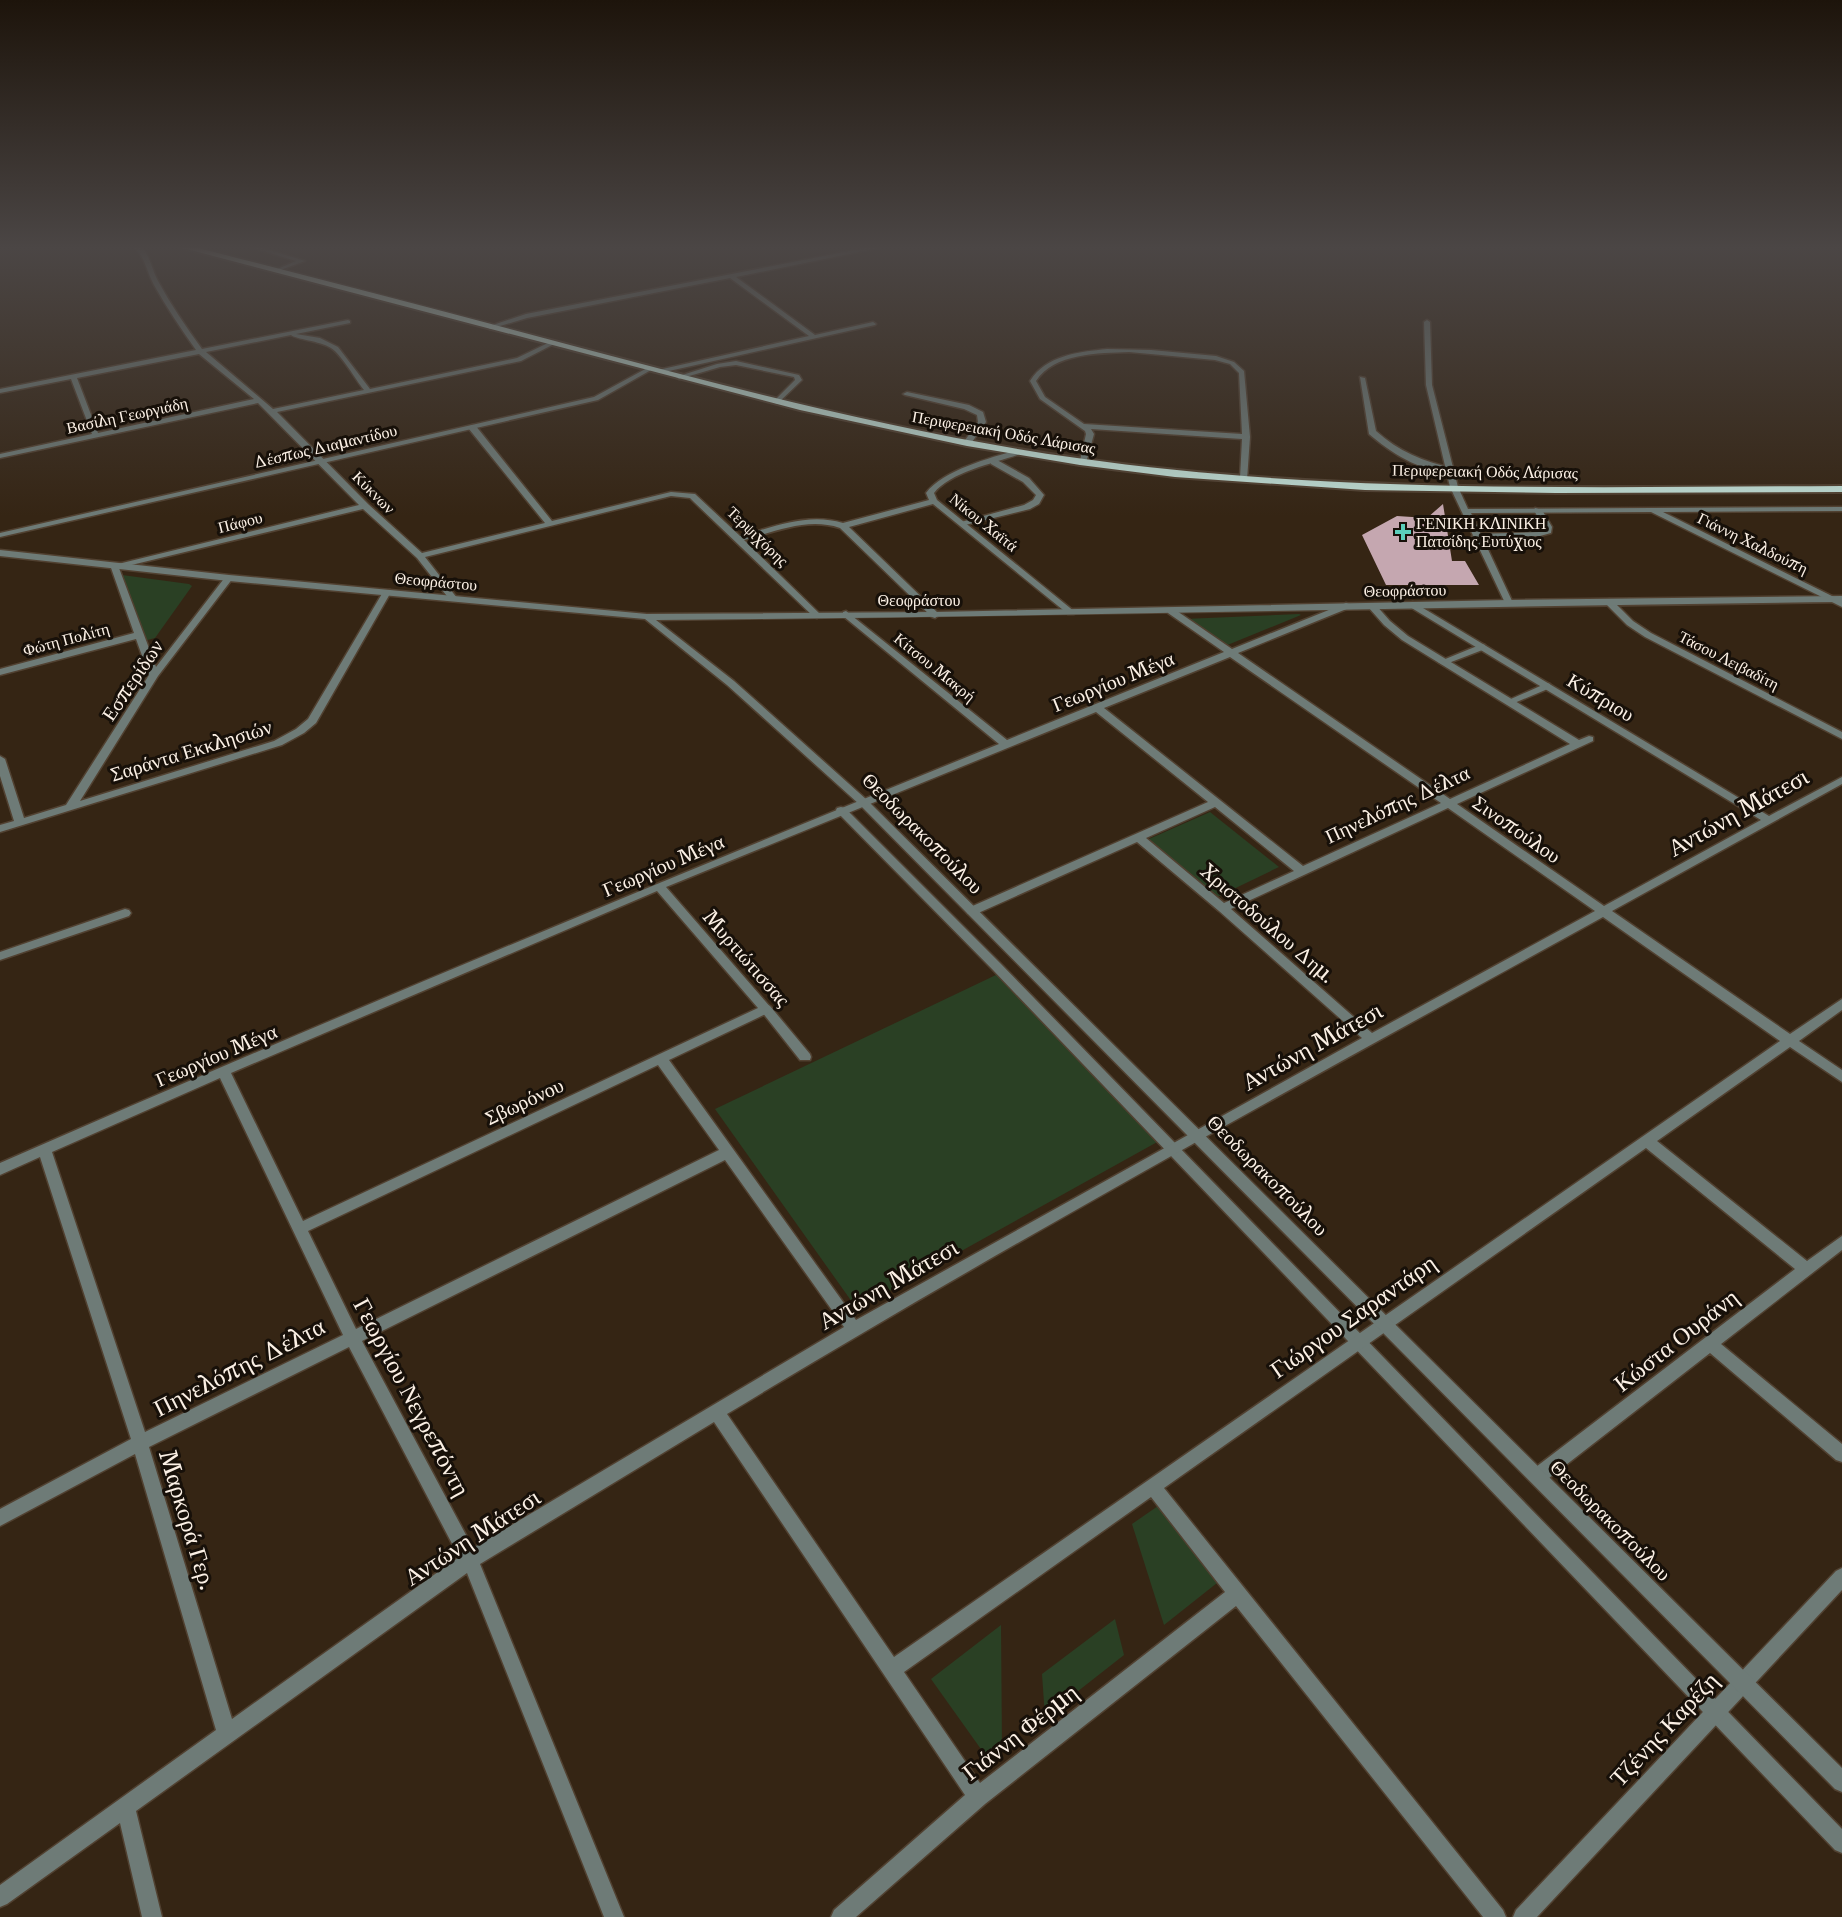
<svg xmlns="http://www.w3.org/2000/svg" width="1842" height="1917" font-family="Merriweather,serif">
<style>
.green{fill:#2a4024}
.building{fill:#c5a7b0}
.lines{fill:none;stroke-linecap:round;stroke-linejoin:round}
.service-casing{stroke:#514131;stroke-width:3}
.pedestrian-casing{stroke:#514131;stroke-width:3}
.minor-casing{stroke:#514131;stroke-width:3}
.tertiary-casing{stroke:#514131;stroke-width:3}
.trunk-casing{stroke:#514131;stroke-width:4}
.service{fill:#6e7b77;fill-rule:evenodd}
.pedestrian{fill:#6e7b77;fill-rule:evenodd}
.minor{fill:#6e7b77;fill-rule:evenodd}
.tertiary{fill:#6e7b77;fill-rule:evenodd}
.trunk{fill:#c0ded5;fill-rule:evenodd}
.poi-dot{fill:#5bcebb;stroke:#171009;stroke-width:2}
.labels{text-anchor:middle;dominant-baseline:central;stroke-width:6;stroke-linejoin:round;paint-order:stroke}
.far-street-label{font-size:16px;fill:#fbf0e5;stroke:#171009}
.far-poi-label{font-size:16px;fill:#fbf0e5;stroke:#171009;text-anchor:start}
.street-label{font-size:20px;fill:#fbf0e5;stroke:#171009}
.near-street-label{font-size:24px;fill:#fbf0e5;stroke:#171009}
</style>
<rect width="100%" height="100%" fill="#352514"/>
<g class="green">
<path d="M122,575L189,584L192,586L155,638L140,642Z"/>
<path d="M1299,614L1301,615L1225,646L1184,619Z"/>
<path d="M1210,812L1279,867L1217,897L1149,839Z"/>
<path d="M998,974L1159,1141L857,1309L715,1109Z"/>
<path d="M1158,1506L1217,1583L1164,1625L1132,1524Z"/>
<path d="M1115,1619L1124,1655L1045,1717L1042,1674Z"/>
<path d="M1001,1625L1002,1750L988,1759L931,1679Z"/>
</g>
<path class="building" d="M1443,504L1452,561H1465L1479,585H1386L1362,535L1397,516L1427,518Z"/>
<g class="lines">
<g class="service-casing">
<g id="service">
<path d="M250,247H260L305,261L275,272V270L296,261Z"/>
<path d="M1107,349L1151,350L1216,356L1234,362L1244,371L1250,437L1247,480L1240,478L1242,439L1091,429L1094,434L1086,463L1079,465L1086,434L1085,431L1040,399L1030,381C1046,355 1079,352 1107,349ZM1129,352L1215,360L1230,364L1239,373L1242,434L1084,424L1045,397L1036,381C1054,353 1099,353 1129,352Z"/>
<path d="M736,361L799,375L802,380L777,404L773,402L795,380L794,377L736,365L720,367L679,379L676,377L717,364Z"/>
<path d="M1360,377L1365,378L1376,431C1398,451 1424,462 1453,468V472C1423,474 1390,452 1369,434Z"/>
<path d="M907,392L969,405L983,412L986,422L970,445H964L963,443L978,422L977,415L964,409L905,395L903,394Z"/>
<path d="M991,460H997L1029,478L1044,495L1039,504L1030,509L961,526V522L1024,505L1033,500L1036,495L1023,482L991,464Z"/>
<path d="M1535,508L1542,510L1552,527L1551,533L1540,536L1476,538L1472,536L1476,534L1539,532L1544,530L1534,510Z"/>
<path d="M1482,644L1485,645V649L1446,664L1443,665L1438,662Z"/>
<path d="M1547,683L1550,684V688L1512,704L1509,705L1504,702Z"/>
</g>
</g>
<g class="pedestrian-casing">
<g id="pedestrian">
<path d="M841,807L845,808L1001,964L1842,1829V1853L1835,1850L993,970L837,812L836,810L837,808Z"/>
<path d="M766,1004L770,1006L810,1054L811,1057L810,1060H800L762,1012L760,1009L762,1006Z"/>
</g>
</g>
<g class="minor-casing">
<g id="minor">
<path d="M134,247H141C150,255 152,270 158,281C171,305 186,327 202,349L348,320L350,321V323L296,334L320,338L338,347L370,389L517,358L550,342H554V344L521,361L277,412L368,504L422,553L545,523L469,429L468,427L472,425H475L552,521L671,492L695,494L740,536C774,527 808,512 843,523L929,500L926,493C943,470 990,458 1017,450H1020V454C995,463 950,472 934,493L937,500L1075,612L1074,614H1068L933,504L849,527L938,613L939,615L935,618L932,617L840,528C807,517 775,532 744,540L821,615L817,618L814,617L694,502L690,498L671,496L425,557L457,598L453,601L450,600L417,558L363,509L119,568L156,667L226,576L233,578L158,676L80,801L274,741L296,729L308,719L383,592L390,590L391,592L316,723L304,733L282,745L0,832V825L14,821L0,776V756L5,759L24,818L66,805L149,675L136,639L0,675V669L134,633L110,565L111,563L118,564L359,505L258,403L0,458V454L92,434L71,379L0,393V389L196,350C181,329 167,308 154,285C147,272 145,257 134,247ZM291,335C295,339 320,341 331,348C342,355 355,379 364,390L273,409L206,352ZM199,354L254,399L98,433L77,378Z"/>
<path d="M870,247H883L736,277L815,335L873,322L876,324L875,325L660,373L658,372V370L809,336L730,278L527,318L490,329L487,327L526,314Z"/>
<path d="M1427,320L1430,322L1432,385L1458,487L1468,509L1842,507V511L1663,512L1842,601V607L1651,512L1471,513L1513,603L1509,606L1506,605L1450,487L1426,385L1424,322Z"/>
<path d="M1609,599L1612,600L1633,621L1651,633L1842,732V739L1645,637L1627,625L1606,604L1605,602Z"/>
<path d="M1413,602L1769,816L1842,777V784L1612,911L1790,1034L1842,999V1010L1799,1041L1842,1070V1082L1790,1047L1657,1141L1807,1261L1842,1236V1250L1721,1344L1842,1444V1462L1836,1460L1710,1353L1544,1482L1538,1484L1532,1482L1530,1476L1532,1470L1795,1269L1646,1148L1164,1488L1503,1910L1506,1917H1483L1236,1606L985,1804L856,1917H831L834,1910L965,1795L714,1422L480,1564L624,1917H604L467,1573L136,1811L162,1917H142L120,1823L7,1904L0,1907V1885L216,1730L135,1454L0,1526V1509L131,1439L40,1157L0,1175V1163C331,1018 664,880 999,744L843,616V612L846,611L1007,740L1224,652L1168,613V609H1174L1232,649L1346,603L1349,604V608L1238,653L1450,799L1570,744L1402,640L1384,625L1369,608V604H1375L1390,621L1408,636L1579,740L1589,736L1593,737V741L1457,804L1604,906L1761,820L1410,607V603ZM1230,657L1441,803L1303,866L1104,708ZM1096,712L1208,802L968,908L966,911L968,914H976L1137,842L1219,911L1362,1038L856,1320L669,1060L770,1012L772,1009L666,887ZM1215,807L1294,871L1224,903L1146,838ZM1448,808L1595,911L1372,1033L1231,909ZM657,891L758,1008L303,1221L231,1073ZM1603,917L1780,1041L894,1657L727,1414C1014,1240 1309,1079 1603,917ZM658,1065L719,1150L356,1329L308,1231ZM220,1078L343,1335L145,1432L52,1152ZM725,1160L844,1327L473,1548L362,1341ZM349,1347L459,1557L232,1719L149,1447ZM1151,1497L1225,1592L980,1783L904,1672Z"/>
<path d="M125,909L129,910L131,913L129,916L0,960V952Z"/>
<path d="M1842,1568V1590L1537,1917H1513L1516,1910L1836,1571Z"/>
</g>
</g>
<g class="tertiary-casing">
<g id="tertiary">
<path d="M649,367L652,369L651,370L598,400L0,537V533L594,397Z"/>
<path d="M0,550L229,575L647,614L935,612L1509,600L1842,596V602C1447,606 1052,617 656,620L734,681L867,800L1842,1768V1792L1835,1789L859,804L727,685L645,619L229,581L0,556Z"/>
</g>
</g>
<g class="trunk-casing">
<path id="trunk" d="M179,247H194C324,280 454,314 585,349C747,392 911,435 1077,458C1330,494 1587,487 1842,486V492L1556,493L1365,490L1175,477L1080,465L967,446L800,410Z"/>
</g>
<use href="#service" class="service"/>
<use href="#pedestrian" class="pedestrian"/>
<use href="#minor" class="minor"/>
<use href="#tertiary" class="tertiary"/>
<use href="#trunk" class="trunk"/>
</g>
<linearGradient id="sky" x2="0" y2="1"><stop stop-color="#1d140b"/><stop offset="0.48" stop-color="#4b4645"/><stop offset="1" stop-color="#4b4645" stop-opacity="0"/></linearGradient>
<rect width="1842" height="516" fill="url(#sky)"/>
<path class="poi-dot" d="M1400 523h6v6h6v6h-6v6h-6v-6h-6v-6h6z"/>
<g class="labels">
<g class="far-street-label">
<text transform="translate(127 415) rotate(-12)">Βασίλη Γεωργιάδη</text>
<text transform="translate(1004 432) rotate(10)">Περιφερειακή Οδός Λάρισας</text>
<text transform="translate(325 446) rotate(-13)">Δέσπως Διαμαντίδου</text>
<text transform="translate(1485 471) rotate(1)">Περιφερειακή Οδός Λάρισας</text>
<text transform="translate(374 492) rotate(45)">Κύκνων</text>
<text transform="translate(240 522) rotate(-14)">Πάφου</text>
<text transform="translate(984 522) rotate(39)">Νίκου Χαϊτά</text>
<text transform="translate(758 536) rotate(44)">Τερψιχόρης</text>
<text transform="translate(1753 543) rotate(26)">Γιάννη Χαλδούπη</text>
<text transform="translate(436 581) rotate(5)">Θεοφράστου</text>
<text transform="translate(1405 590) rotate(-1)">Θεοφράστου</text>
<text x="919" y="600">Θεοφράστου</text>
<text transform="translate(66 639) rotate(-15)">Φώτη Πολίτη</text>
<text transform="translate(1729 660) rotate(27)">Τάσου Λειβαδίτη</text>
<text transform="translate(935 667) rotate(39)">Κίτσου Μακρή</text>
</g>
<g class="far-poi-label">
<text x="1416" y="523">ΓΕΝΙΚΗ ΚΛΙΝΙΚΗ<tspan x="1416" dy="18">Πατσίδης Ευτύχιος</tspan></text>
</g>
<g class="street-label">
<text transform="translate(132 680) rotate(-56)">Εσπερίδων</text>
<text transform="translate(1113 681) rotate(-22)">Γεωργίου Μέγα</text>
<text transform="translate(1601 697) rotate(31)">Κύπριου</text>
<text transform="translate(191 750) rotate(-17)">Σαράντα Εκκλησιών</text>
<text transform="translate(1397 804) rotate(-25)">Πηνελόπης Δέλτα</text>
<text transform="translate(1517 829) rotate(35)">Σινοπούλου</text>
<text transform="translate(923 833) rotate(45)">Θεοδωρακοπούλου</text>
<text transform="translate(663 865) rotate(-23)">Γεωργίου Μέγα</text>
<text transform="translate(1268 923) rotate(41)">Χριστοδούλου Δημ.</text>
<text transform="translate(747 958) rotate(49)">Μυρτιώτισσας</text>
<text transform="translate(216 1055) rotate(-23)">Γεωργίου Μέγα</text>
<text transform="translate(524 1101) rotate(-25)">Σβωρόνου</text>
<text transform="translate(1268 1175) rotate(45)">Θεοδωρακοπούλου</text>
<text transform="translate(1611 1520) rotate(45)">Θεοδωρακοπούλου</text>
</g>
<g class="near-street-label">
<text transform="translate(1738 812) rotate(-29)">Αντώνη Μάτεσι</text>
<text transform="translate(1312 1046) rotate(-29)">Αντώνη Μάτεσι</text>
<text transform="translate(888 1284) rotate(-30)">Αντώνη Μάτεσι</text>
<text transform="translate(1353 1316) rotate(-35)">Γιώργου Σαραντάρη</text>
<text transform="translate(1676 1340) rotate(-38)">Κώστα Ουράνη</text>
<text transform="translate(239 1367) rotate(-27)">Πηνελόπης Δέλτα</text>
<text transform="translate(412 1397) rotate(62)">Γεωργίου Νεγρεπόντη</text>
<text transform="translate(188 1520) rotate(73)">Μαρκορά Γερ.</text>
<text transform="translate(472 1537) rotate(-33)">Αντώνη Μάτεσι</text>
<text transform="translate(1664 1729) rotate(-47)">Τζένης Καρέζη</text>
<text transform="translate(1020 1732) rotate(-38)">Γιάννη Φέρμη</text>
</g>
</g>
</svg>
